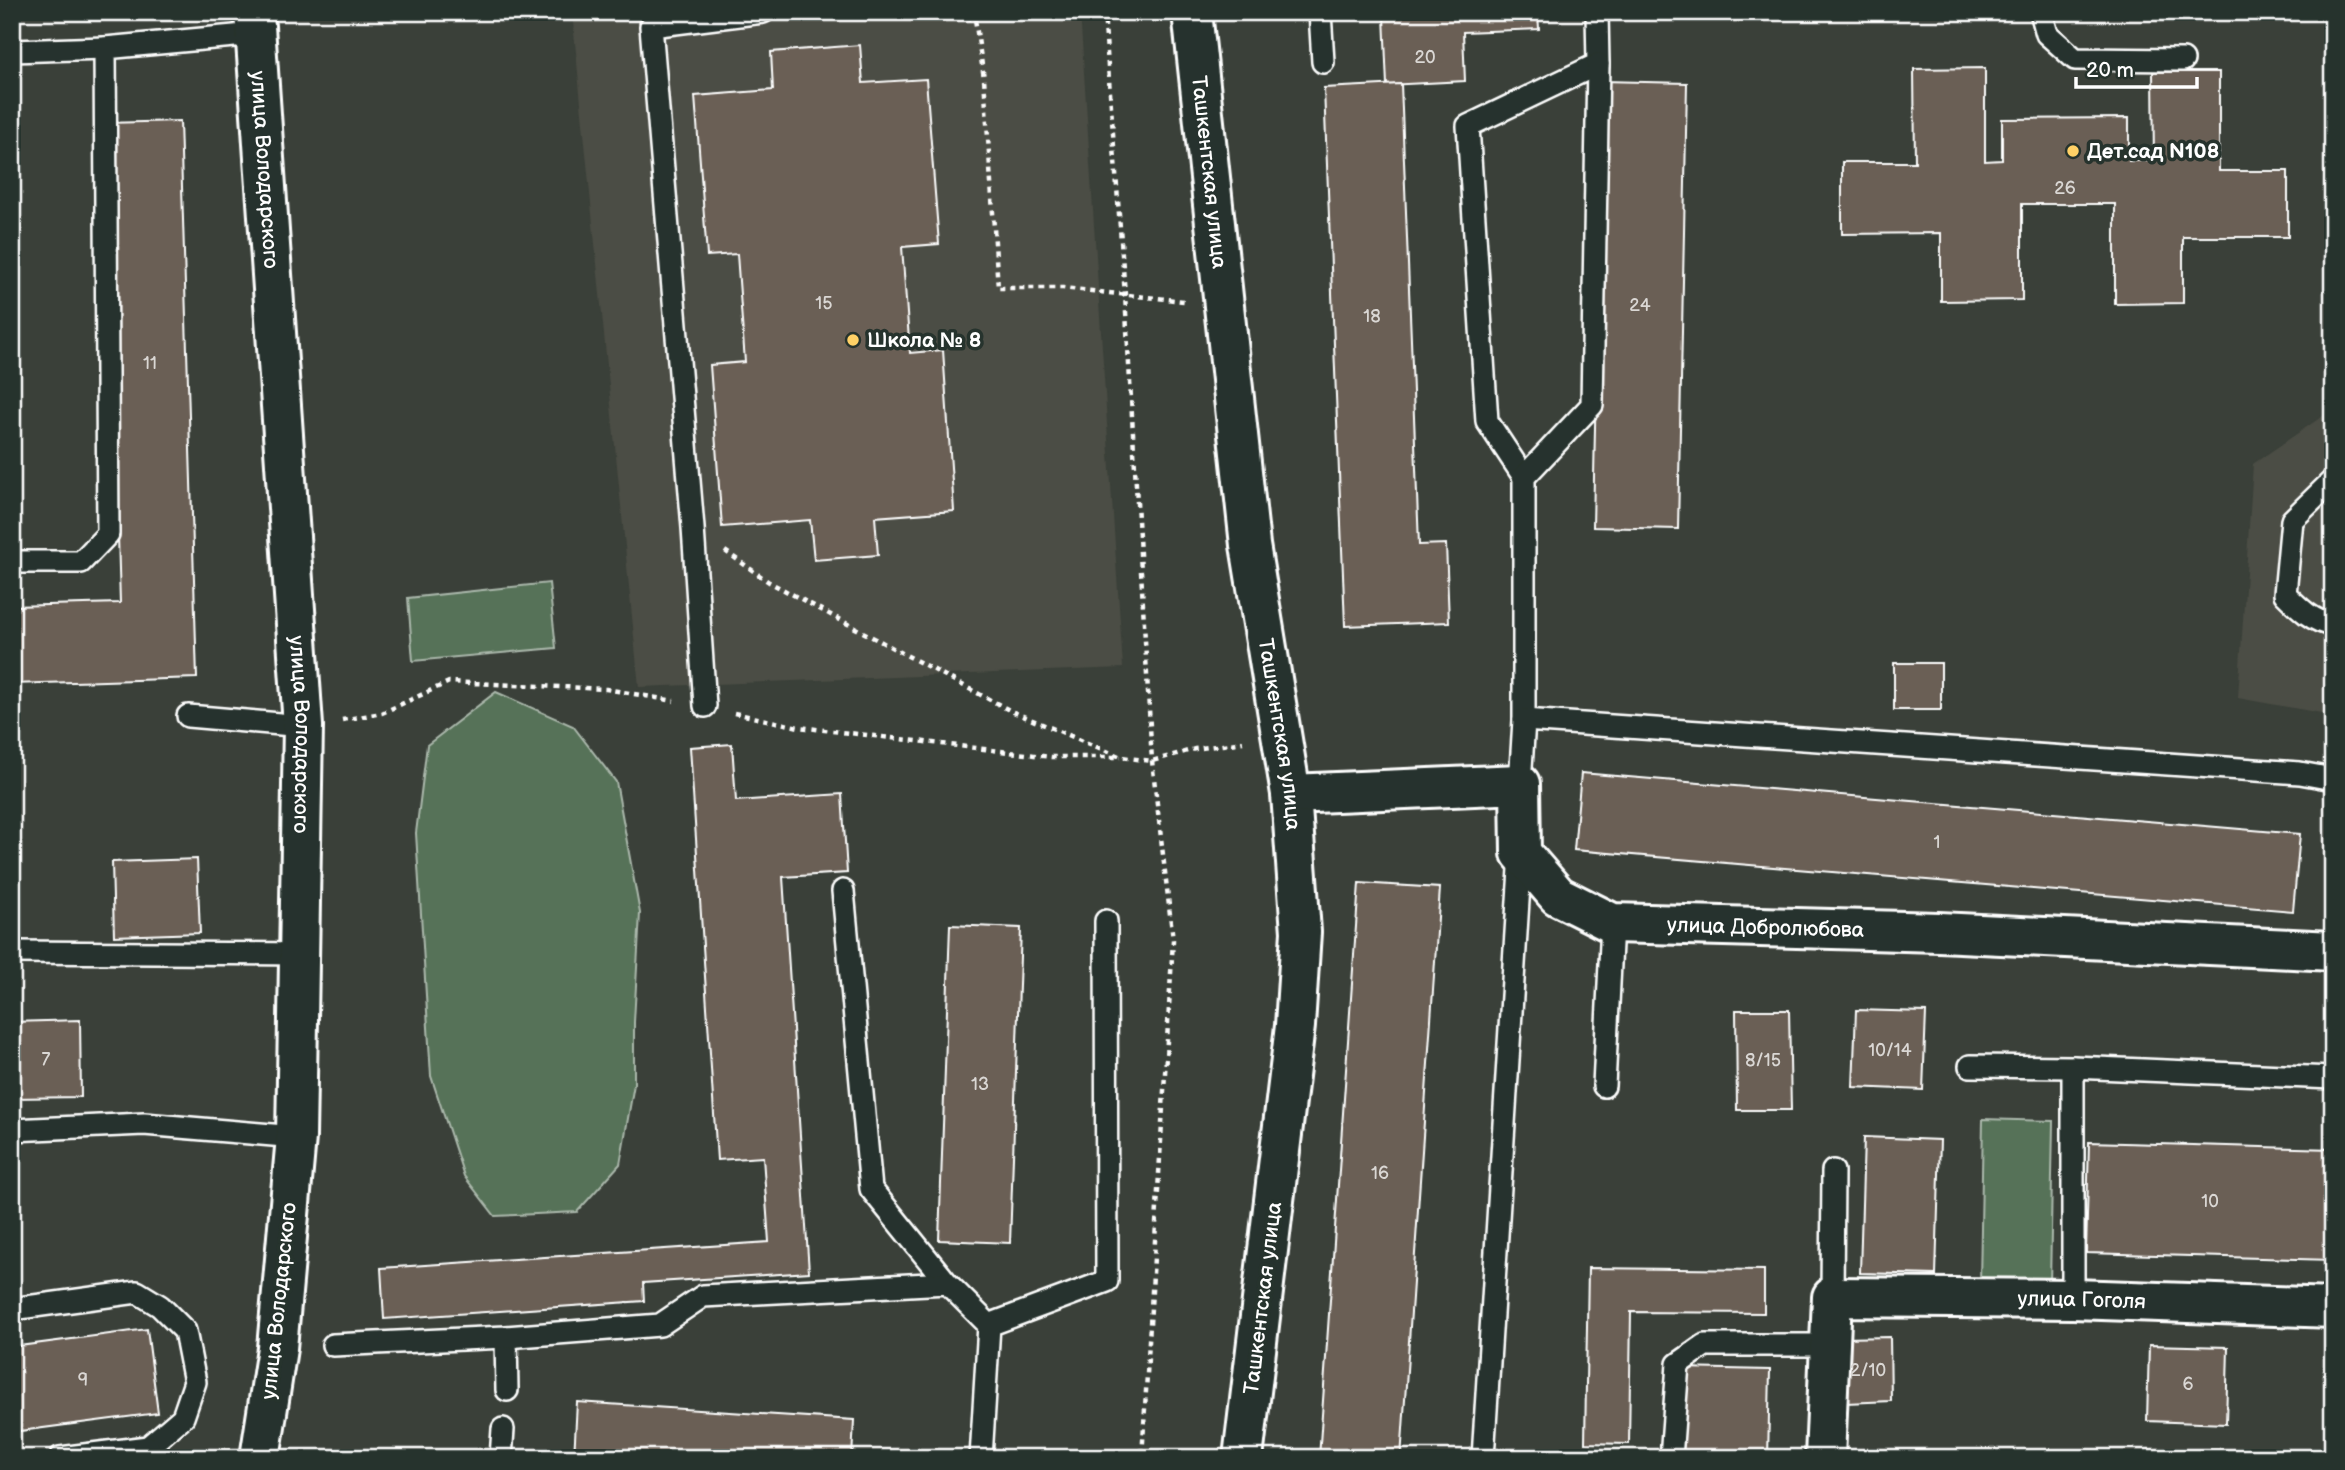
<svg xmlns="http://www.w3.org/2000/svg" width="2345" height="1470" font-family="'Balsamiq Sans',sans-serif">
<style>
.built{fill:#4c4d45}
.green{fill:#577258;stroke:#abb8ac;stroke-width:2}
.building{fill:#6a5f54;stroke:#fff;stroke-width:2}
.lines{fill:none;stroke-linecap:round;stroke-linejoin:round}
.service-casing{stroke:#fff;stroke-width:26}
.minor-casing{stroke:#fff;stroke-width:44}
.path{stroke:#fff;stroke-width:4.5;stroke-dasharray:5 5;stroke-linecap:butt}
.service{stroke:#26332d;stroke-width:21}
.minor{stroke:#26332d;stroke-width:38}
.poi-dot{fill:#ffd166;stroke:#26332d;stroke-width:2.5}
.labels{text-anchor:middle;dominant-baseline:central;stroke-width:7;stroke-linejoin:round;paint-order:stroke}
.number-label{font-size:18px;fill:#dad7d4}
.poi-label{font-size:21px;font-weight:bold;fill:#fff;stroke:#26332d;text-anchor:start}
.street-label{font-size:21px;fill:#fff;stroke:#26332d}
</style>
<rect width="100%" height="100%" fill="#3a4039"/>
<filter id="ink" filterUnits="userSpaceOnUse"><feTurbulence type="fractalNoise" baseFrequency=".0143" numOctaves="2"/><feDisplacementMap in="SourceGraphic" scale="14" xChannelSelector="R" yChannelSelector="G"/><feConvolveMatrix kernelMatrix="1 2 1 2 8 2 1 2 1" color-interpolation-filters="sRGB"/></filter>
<g filter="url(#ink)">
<g class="built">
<path d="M572,12H1080L1123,668L639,687Z"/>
<path d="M2333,409V715L2238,698L2253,464Z"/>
</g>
<g class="green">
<path d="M549,583L556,648L413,661L408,598Z"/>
<path d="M496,692L573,726L616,782L640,913L634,1022V1084L620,1164L577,1212L495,1216L464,1176L431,1076L416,833L427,745Z"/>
<path d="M1983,1119L2053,1121L2050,1286L1980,1284Z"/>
</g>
<g class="building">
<path d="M1368,12H1538L1539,29L1463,32L1465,81L1387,85L1384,16H1368Z"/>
<path d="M860,45L863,83L926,79L939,244L902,247L910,353L943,350L954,511L875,517L878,555L814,560L810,520L722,527L710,365L745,362L737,254L707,256L695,96L773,90L771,52Z"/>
<path d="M1985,68V161L2002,160V119L2129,118V161H2154L2153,72H2219V171H2288V237H2183V303L2115,304V204H2022V300L1941,301V233L1842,234V162H1915L1914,69Z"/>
<path d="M1602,81L1687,83L1678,529L1593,527Z"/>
<path d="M1401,84L1419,545L1446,544L1449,622L1345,626L1324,88Z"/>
<path d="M180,121L197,678L12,684V606L120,603L106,123Z"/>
<rect x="1894" y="663" width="47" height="47"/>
<path d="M732,744L736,801L842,794L847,873L783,877L809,1272L643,1283L644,1301L384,1319L381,1268L769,1242L763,1157L717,1160L690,747Z"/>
<path d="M1581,773L2300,834L2293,911L1574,850Z"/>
<path d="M197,859L200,933L114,936L112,862Z"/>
<path d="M1359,883L1440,888L1401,1458H1319Z"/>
<path d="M950,925L1021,928L1010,1243L939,1240Z"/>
<path d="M1736,1010H1789L1791,1110H1737Z"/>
<path d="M1856,1010L1926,1012L1923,1090L1853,1087Z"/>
<path d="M80,1020L81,1097L12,1098V1022Z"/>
<path d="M1864,1137L1940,1140L1936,1275L1860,1273Z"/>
<path d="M2089,1142L2333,1149V1260L2086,1253Z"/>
<path d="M1588,1268L1764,1270V1313L1631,1312L1629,1444L1585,1443Z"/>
<path d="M147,1329L158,1413L12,1432V1347Z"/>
<path d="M1890,1337L1891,1401L1846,1403L1844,1338Z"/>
<path d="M2149,1345L2228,1347L2226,1424L2147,1421Z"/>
<path d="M1680,1368L1770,1370L1768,1458H1678Z"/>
<path d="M577,1402L854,1420L852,1458H574Z"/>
</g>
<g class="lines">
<g class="service-casing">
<g id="service">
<path d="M1320,12L1323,62"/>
<path d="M2041,12L2047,34L2075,59L2183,60"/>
<path d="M12,51L105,48"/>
<path d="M1524,477L1487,421L1468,126L1598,64L1597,12"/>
<path d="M2333,480L2292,520L2285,594C2299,608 2313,622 2333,625"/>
<path d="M12,562H81L108,534L105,48L256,34"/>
<path d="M705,706L693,528L651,26L763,12"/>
<path d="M188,716L303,726"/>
<path d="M1524,720V477L1592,405L1598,64"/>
<path d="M1520,784L1524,720L2300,773L2333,779"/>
<path d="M843,891L871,1189L947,1283"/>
<path d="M12,952L301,954"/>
<path d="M1970,1066L2073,1067"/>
<path d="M1604,1086L1612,923"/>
<path d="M12,1130L144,1124L296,1137"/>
<path d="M1832,1297L1833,1171"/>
<path d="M2073,1299V1067L2333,1078"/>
<path d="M12,1309L137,1292L160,1306L185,1331L195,1382L183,1417L148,1447"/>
<path d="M506,1337L507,1390"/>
<path d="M333,1345L506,1337L660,1325L703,1296L947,1283L989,1325"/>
<path d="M60,1458L148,1447L153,1458"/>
<path d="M501,1458L503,1429"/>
<path d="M981,1458L989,1325L1107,1281L1106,921"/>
<path d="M1483,1458L1521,853"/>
<path d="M1671,1458L1678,1364L1705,1345H1829"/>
</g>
</g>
<g class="minor-casing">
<g id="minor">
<path id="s1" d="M254,12L303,726L296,1137L277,1348L260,1458"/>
<path id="s2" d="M1192,12L1250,545L1291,794L1301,932L1295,1026L1243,1458"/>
<path id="s3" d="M1291,794L1520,784L1521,853L1558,896L1612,923L1939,932L2333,951"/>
<path id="s4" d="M1825,1458L1832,1297L2073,1299L2333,1308"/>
</g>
</g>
<g class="path">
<path d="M927,12L975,19L984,78L998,288H1063L1184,301"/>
<path d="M1104,12L1125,295L1152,761L1173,940L1142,1458"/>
<path d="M725,551L769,582L1011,711L1121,757L1152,761L1195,749L1243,742"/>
<path d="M734,713L799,727L1051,757H1121"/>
<path d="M342,720L382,713L449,682L606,689L674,701"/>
</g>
<use href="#service" class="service"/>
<use href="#minor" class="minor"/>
</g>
</g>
<g class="poi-dot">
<circle cx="2073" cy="151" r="7"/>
<circle cx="853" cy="340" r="7"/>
</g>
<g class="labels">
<g class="number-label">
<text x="1425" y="57">20</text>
<text x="2065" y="188">26</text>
<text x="824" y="303">15</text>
<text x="1640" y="305">24</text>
<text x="1372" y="316">18</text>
<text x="150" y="363">11</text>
<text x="1937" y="842">1</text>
<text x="1890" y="1050">10/14</text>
<text x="46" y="1059">7</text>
<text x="1763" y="1060">8/15</text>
<text x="980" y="1084">13</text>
<text x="1380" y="1173">16</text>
<text x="2210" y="1201">10</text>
<text x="1868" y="1370">2/10</text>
<text x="83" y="1380">9</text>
<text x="2188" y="1384">6</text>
</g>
<g class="poi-label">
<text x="2087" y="151">Дет.сад N108</text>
<text x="867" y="340">Школа № 8</text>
</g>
<g class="street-label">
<text stroke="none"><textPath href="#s1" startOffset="158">улица Володарского</textPath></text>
<text stroke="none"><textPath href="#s2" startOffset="161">Ташкентская улица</textPath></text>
<text stroke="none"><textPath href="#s1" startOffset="724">улица Володарского</textPath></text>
<text stroke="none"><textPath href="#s2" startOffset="728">Ташкентская улица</textPath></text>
<text stroke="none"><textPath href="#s3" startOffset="569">улица Добролюбова</textPath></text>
<text transform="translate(1263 1298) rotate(-83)">Ташкентская улица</text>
<text stroke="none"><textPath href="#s4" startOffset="411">улица Гоголя</textPath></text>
<text transform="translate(279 1301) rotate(-84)">улица Володарского</text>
</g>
</g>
<rect width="2345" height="1470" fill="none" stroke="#26332d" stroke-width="42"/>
<rect x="21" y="21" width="2303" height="1428" fill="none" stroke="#fff" stroke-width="2.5" filter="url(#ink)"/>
<path d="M2076 77v10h121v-10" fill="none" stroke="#ffffff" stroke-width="3.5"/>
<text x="2086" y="77" font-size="21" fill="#ffffff" stroke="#26332d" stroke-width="5" paint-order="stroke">20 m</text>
</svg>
